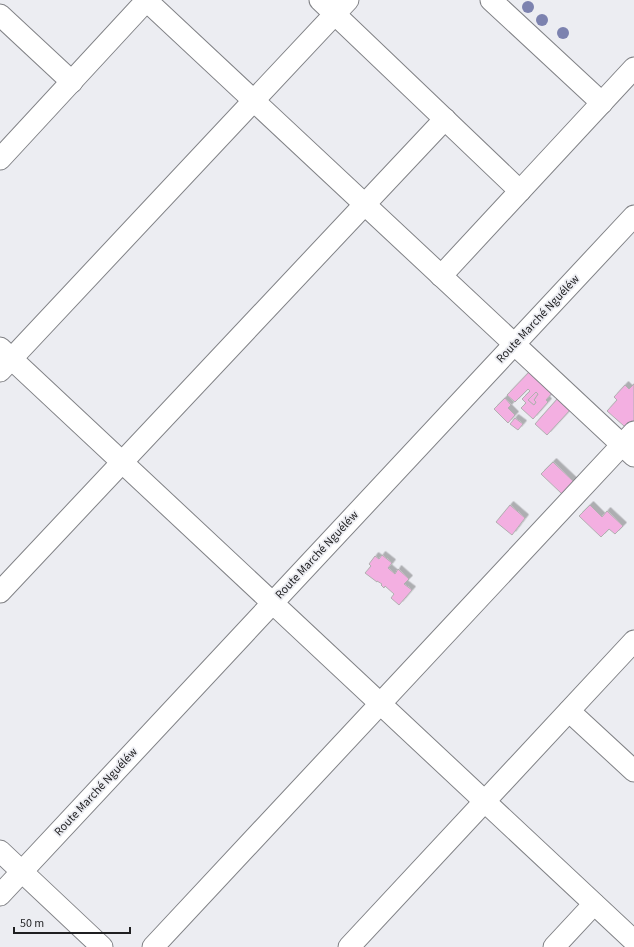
<svg xmlns="http://www.w3.org/2000/svg" width="634" height="947" font-family="'Source Sans 3',sans-serif">
<style>
.building{fill:#f3afe1;stroke:#b2afb1;fill-rule:evenodd;filter:url(#shadow)}
.lines{fill:none;stroke-linecap:round;stroke-linejoin:round}
.minor-casing{stroke:#818286;stroke-width:23}
.minor{stroke:#fff;stroke-width:21}
.tree{fill:#7c82af}
.labels{text-anchor:middle;dominant-baseline:central;stroke-width:3.5;stroke-linejoin:round;paint-order:stroke}
.street-label{font-size:12px;fill:#1f1f21;stroke:#ecedf2}
</style>
<defs>
<filter id="shadow"><feDropShadow dx="3.5" dy="-3.5" stdDeviation="0" flood-color="#0004"/></filter>
</defs>
<rect width="100%" height="100%" fill="#ecedf2"/>
<g class="building">
<path d="M532,369L553,392L546,400L548,402L533,419L521,408L526,403L522,399L530,391L528,389L515,402L507,395ZM536,392L538,394L534,400L536,402L534,405L528,400Z"/>
<path d="M634,384V432L632,433L607,411L617,400L614,397L625,385L629,389Z"/>
<path d="M536,392L538,394L534,400L536,402L534,405L528,400Z"/>
<path d="M505,398L511,405L508,408L515,415L508,423L494,409Z"/>
<path d="M558,398L571,409L547,435L535,424Z"/>
<path d="M515,418L523,424L518,430L510,424Z"/>
<path d="M553,462L574,482L562,494L541,474Z"/>
<path d="M510,505L525,518L512,535L496,522Z"/>
<path d="M590,505L602,517L607,511L623,526L615,534L609,529L601,537L579,516Z"/>
<path d="M382,555L392,563L388,568L395,574L398,569L409,579L404,584L412,590L399,605L391,598L394,594L385,586L384,588L381,585L382,584L377,581V582L365,573L371,566L369,564L375,556L379,559Z"/>
</g>
<g class="lines">
<g class="minor-casing">
<g id="minor">
<path d="M146,0L634,456"/>
<path d="M320,0L520,191"/>
<path d="M491,0L602,103"/>
<path d="M0,15L72,82"/>
<path d="M0,159L146,1"/>
<path d="M441,276L634,68"/>
<path d="M0,348L634,941"/>
<path d="M0,371L348,0"/>
<path d="M0,592L445,119"/>
<path d="M569,711L634,771"/>
<path d="M0,851L102,947"/>
<path d="M0,895L634,216"/>
<path d="M153,947L634,432"/>
<path d="M349,947L634,641"/>
<path d="M554,947L594,904"/>
</g>
</g>
<use href="#minor" class="minor"/>
</g>
<g class="tree">
<circle cx="528" cy="7" r="6"/>
<circle cx="542" cy="20" r="6"/>
<circle cx="563" cy="33" r="6"/>
</g>
<g class="labels">
<g class="street-label">
<text transform="translate(538 319) rotate(-47)">Route Marché Nguéléw</text>
<text transform="translate(317 555) rotate(-47)">Route Marché Nguéléw</text>
<text transform="translate(96 792) rotate(-47)">Route Marché Nguéléw</text>
</g>
</g>
<path d="M14 927v6h116v-6" fill="none" stroke="#1f1f21" stroke-width="2"/>
<text x="20" y="927" font-size="12" fill="#1f1f21" stroke="#ecedf2" stroke-width="3" paint-order="stroke">50 m</text>
</svg>
